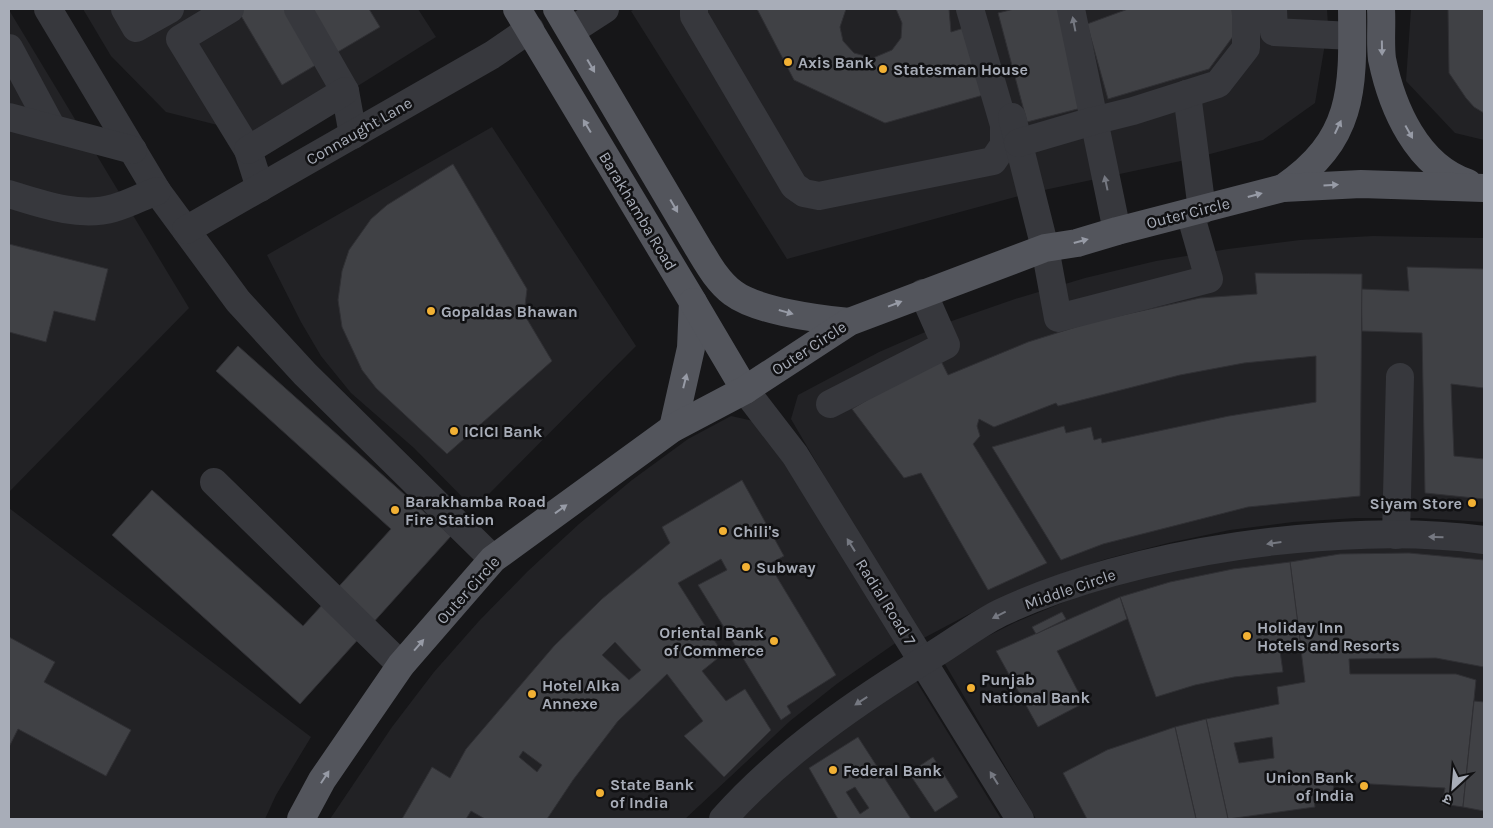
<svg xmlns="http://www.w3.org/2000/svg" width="1493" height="828" font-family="Karla,'Noto Sans Devanagari',sans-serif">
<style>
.built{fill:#222225}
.building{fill:#404145;stroke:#303034;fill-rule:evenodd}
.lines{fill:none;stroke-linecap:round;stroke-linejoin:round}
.minor{stroke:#37383d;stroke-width:28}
.major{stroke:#53555c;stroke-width:28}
.oneway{fill:#757881}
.oneway2{fill:#979ba6}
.poi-dot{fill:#f2b134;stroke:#111113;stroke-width:2}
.labels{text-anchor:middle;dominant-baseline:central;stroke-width:5;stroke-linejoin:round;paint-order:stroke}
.poi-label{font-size:16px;font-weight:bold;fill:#a8adb8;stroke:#111113;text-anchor:start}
.street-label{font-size:16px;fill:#a8adb8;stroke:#111113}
</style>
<rect width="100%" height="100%" fill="#161618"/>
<g class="built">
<path d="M83,9H418L436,37L273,139L166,112L111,56Z"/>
<path d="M635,9H1327L1328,26L1315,103L1263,140L1195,158L1030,193L787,259L631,11Z"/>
<path d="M1411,9H1484V140L1455,133L1406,81Z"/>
<path d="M9,10L189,308L9,492Z"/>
<path d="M492,127L636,346L474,509L414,448L351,393L321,356L301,322L267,255Z"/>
<path d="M1373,236L1484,238V522L1419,518H1356L1293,522L1230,530L1168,543L1106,559L1047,579L990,603L920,640L791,419L798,395L879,352L946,323L1015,299L1085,278L1156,261L1228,249L1300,240Z"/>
<path d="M731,416L758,422L897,642L838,683L790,721L685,819H330L392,727L434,672L479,621L528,571L579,524L632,480L688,439Z"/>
<path d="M9,508L311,737L276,795L265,819H9Z"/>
<path d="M1380,544L1484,551V819H1036L942,659L1016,622L1074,598L1133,579L1255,553Z"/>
<path d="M913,676L1001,819H734L760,793Z"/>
</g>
<g class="building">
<path d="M237,9H369L380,27L282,85Z"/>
<path d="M757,9H846L840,27L843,41L854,53L873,58L892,50L901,38L902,23L896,9H949L951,32L964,28L987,94L885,123L794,80Z"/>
<path d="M1014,9H1064L1089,106L1027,122L998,13Z"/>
<path d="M1128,9H1232L1234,35L1209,69L1108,99L1087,24Z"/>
<path d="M1448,9H1484V113L1474,107L1466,98L1449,73Z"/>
<path d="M453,164L527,289L524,314L552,361L447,454L376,388L362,370L342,327L338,300L342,271L349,250L371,219L387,205Z"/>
<path d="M9,244L108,269L95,321L54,311L46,342L9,332Z"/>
<path d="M1407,267L1484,269V388L1451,384L1454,456L1484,459V499L1425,493L1422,333L1362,331L1361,289L1409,291Z"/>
<path d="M1255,273L1362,274L1360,496L1248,507L1103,544L1061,560L992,447L1064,426L1066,433L1091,427L1094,440L1101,438L1102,443L1229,416L1316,402V356L1244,363L1180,375L1058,406L1056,403L994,427L979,419L977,426L980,436L973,444L1047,563L988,590L921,473L904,478L852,409L939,357L948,375L1028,342L1095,321L1200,298L1257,294Z"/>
<path d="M238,346L451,536L300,704L112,535L152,490L303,626L391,529L216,371Z"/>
<path d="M742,480L784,556L769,564L836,675L787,706L791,713L781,720L698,585L727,570L721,559L678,583L723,654L702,671L726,701L745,689L771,730L724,777L684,736L703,721L667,674L618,721L573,780L547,819H485L471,811L466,819H402L432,767L450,778L466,749L554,646L602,599L670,543L662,527ZM615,642L641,670L629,680L602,655ZM523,751L542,765L537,772L519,757Z"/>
<path d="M1409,553L1484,560V667L1436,658L1349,659L1350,674H1456L1476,680L1463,807L1442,804L1445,788L1334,782L1333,792L1313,794L1315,807L1228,819L1206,719L1279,704L1277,687L1305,682L1290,562L1340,554ZM1272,737L1274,758L1239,763L1234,743Z"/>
<path d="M1290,562L1301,648L1280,651L1283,672L1234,677L1195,685L1156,697L1120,597L1170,582L1233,569Z"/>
<path d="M1120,597L1127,619L1057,651L1084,703L1038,727L996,651Z"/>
<path d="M1062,612L1066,619L1036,634L1032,627Z"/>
<path d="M9,637L55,662L44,682L131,730L106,776L18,729L9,747Z"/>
<path d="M1474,701L1484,702V811L1463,807Z"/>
<path d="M1206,719L1228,819H1196L1175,727Z"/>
<path d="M1175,727L1196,819H1087L1063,773L1107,750Z"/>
<path d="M858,737L911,819H838L809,768ZM855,787L869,808L860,814L846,792Z"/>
<path d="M933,757L958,797L935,812L909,773Z"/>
</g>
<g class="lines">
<g class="minor">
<path d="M48,9L157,191L238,301L305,374L493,559"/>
<path d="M125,9L136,28L170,9"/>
<path d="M230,9L180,39L248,150L260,188"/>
<path d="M298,9L345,91L353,135"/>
<path d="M694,9V16L794,186L804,193L819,196L993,161L1004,145V125L970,9"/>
<path d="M1071,9L1117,231"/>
<path d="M1273,9L1274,32L1352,36"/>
<path d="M571,31L605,9"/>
<path d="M9,48L52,128"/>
<path d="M1187,94L1202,210"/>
<path d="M9,117L133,150"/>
<path d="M1012,117L1045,248L1058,318L1209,279L1190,213"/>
<path d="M1018,143L1093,121L1133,111L1218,84L1246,48V9"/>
<path d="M248,150L345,91"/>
<path d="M9,194C41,204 80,218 114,208C129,204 143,196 157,191"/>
<path d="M186,230L492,55L530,29"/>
<path d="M745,390L795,455L1020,819"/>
<path d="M830,404L946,345L923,293"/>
<path d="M214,482L401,665"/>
<path d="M1396,535L1400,377"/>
<path d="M723,819C783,752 859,700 936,653C957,640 978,624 1000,613C1131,551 1341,521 1484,540"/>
</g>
<g class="major">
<path d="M517,9L693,302L691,348L673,428"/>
<path d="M557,9L700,251C709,266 719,283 733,293C757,311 819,319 849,322"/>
<path d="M1381,9C1382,25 1380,43 1382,59C1392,108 1417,166 1468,183"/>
<path d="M1283,188C1355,139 1353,88 1352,9"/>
<path d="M693,302L745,390"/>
<path d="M301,819L322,780L401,665L493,559L673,428L745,390L849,322L1045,248L1077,243L1117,231L1283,188L1361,184L1484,188"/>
</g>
</g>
<defs><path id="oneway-solid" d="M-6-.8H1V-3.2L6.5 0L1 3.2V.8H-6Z" transform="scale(1.25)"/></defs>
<g class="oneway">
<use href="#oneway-solid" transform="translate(1074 24) rotate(-101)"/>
<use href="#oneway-solid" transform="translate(1106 183) rotate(-102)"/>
<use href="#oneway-solid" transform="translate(1436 537) rotate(-178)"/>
<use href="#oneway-solid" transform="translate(1274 543) rotate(172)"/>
<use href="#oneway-solid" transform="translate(851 545) rotate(-122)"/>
<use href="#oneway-solid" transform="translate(999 615) rotate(153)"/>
<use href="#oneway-solid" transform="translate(861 701) rotate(147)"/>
<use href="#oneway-solid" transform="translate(994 778) rotate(-122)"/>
</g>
<g class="oneway2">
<use href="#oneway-solid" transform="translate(1382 48) rotate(89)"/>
<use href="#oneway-solid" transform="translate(591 66) rotate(60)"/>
<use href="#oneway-solid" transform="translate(587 126) rotate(-121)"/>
<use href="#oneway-solid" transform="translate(1338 127) rotate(-65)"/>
<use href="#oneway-solid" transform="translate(1409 132) rotate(61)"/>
<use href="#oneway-solid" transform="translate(1331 185) rotate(-3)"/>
<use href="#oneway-solid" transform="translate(1255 195) rotate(-15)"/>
<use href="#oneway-solid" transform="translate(674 206) rotate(60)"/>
<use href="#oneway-solid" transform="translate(1081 241) rotate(-15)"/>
<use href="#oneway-solid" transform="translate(895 304) rotate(-21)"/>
<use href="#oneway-solid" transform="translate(786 312) rotate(16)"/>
<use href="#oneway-solid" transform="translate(685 381) rotate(-76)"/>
<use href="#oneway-solid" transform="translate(561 509) rotate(-36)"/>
<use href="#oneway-solid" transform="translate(419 645) rotate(-49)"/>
<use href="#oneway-solid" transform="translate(325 777) rotate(-57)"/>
</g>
<g class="poi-dot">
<circle cx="788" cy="62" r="5"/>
<circle cx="883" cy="69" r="5"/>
<circle cx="431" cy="311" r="5"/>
<circle cx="454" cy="431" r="5"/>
<circle cx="1472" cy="503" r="5"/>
<circle cx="395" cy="510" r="5"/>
<circle cx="723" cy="531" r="5"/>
<circle cx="746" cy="567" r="5"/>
<circle cx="1247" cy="636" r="5"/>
<circle cx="774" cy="641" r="5"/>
<circle cx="971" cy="688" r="5"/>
<circle cx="532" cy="694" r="5"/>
<circle cx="833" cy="770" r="5"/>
<circle cx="1364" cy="786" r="5"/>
<circle cx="600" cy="793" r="5"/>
</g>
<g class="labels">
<g class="poi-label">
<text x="798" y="62">Axis Bank</text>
<text x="893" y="69">Statesman House</text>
<text x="441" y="311">Gopaldas Bhawan</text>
<text x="464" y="431">ICICI Bank</text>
<text x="405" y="501">Barakhamba Road<tspan x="405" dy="18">Fire Station</tspan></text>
<text x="1462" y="503" text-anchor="end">Siyam Store</text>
<text x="733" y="531">Chili's</text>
<text x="756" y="567">Subway</text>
<text x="1257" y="627">Holiday Inn<tspan x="1257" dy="18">Hotels and Resorts</tspan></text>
<text x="764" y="632" text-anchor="end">Oriental Bank<tspan x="764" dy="18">of Commerce</tspan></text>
<text x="981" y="679">Punjab<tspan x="981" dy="18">National Bank</tspan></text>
<text x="542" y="685">Hotel Alka<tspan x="542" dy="18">Annexe</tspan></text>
<text x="843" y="770">Federal Bank</text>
<text x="1354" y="777" text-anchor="end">Union Bank<tspan x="1354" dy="18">of India</tspan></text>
<text x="610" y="784">State Bank<tspan x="610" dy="18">of India</tspan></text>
</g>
<g class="street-label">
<text transform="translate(359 131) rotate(-30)">Connaught Lane</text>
<text transform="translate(638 211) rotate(59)">Barakhamba Road</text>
<text transform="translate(1188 213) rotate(-14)">Outer Circle</text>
<text transform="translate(809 348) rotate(-33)">Outer Circle</text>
<text transform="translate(1070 589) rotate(-19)">Middle Circle</text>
<text transform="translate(468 590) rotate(-48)">Outer Circle</text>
<text transform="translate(886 602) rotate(58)">Radial Road 7</text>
</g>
</g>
<rect width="1493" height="828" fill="none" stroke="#a8adb8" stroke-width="20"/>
<g transform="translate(1453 788) rotate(206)" stroke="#111113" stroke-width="4" paint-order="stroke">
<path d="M0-4L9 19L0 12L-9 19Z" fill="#a8adb8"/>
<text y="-8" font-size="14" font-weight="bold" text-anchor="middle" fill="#a8adb8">उ</text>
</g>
</svg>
